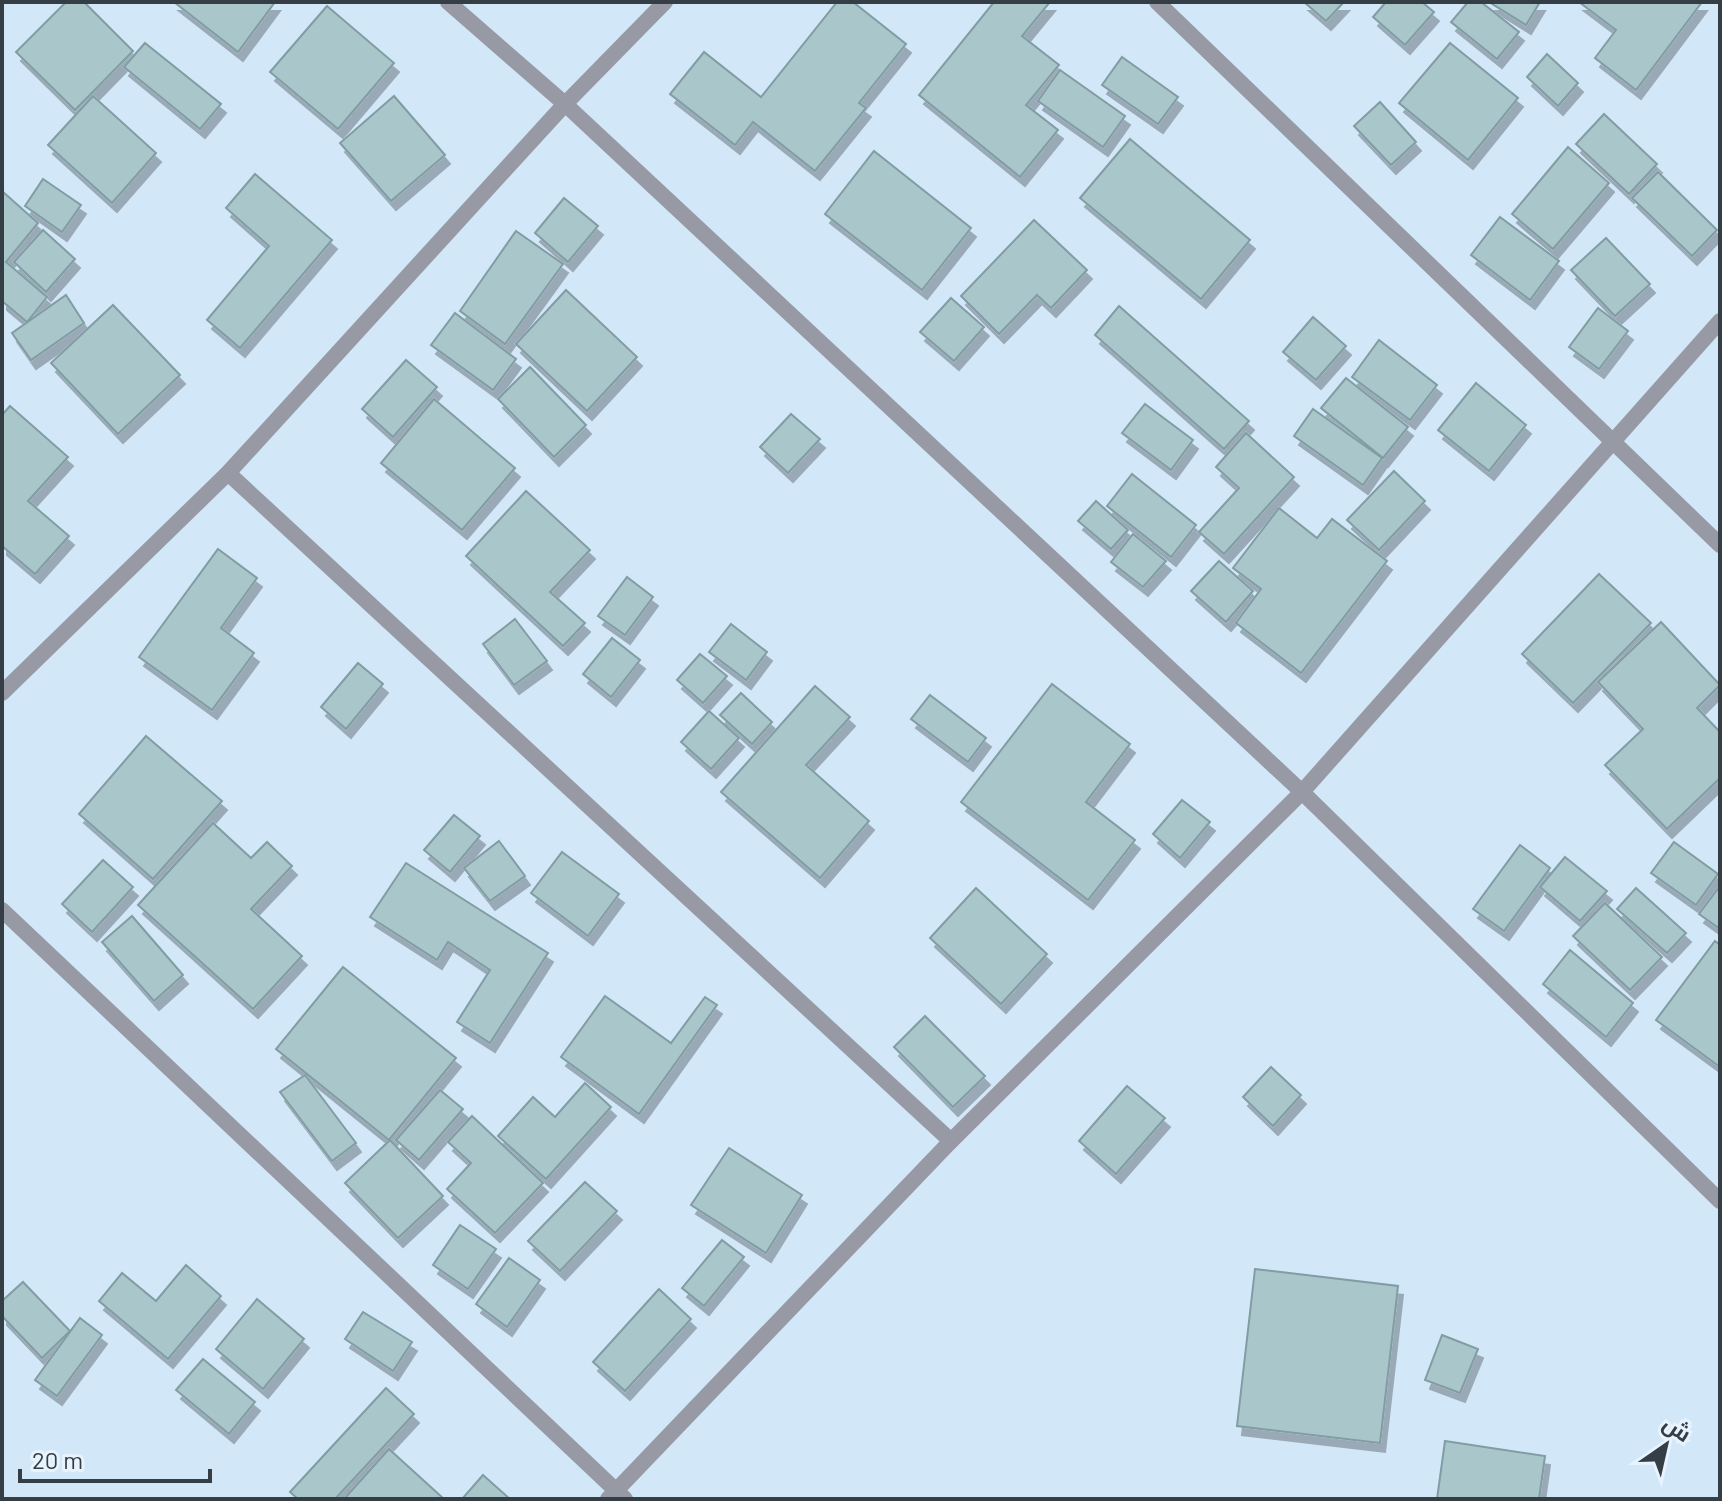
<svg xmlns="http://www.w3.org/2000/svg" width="1722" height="1501" font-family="Barlow,Cairo,sans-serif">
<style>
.building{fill:#a9c6cb;stroke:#819da3;stroke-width:2;filter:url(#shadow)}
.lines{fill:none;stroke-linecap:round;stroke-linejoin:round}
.street{stroke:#979aa4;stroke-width:16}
</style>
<defs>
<filter id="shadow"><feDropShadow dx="5" dy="9" stdDeviation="0" flood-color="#0004"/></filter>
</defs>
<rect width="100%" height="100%" fill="#d2e7f8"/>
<g class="building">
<path d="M66,2H84L133,51L75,110L16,52Z"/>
<path d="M174,2H275L238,52Z"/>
<path d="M837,2H853L906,44L859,103L866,108L815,171L753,122L735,145L670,94L704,52L761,97Z"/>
<path d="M994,2H1050L1022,36L1059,65L1026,105L1058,130L1020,177L919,95Z"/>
<path d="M1304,2H1344L1326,21Z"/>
<path d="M1386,2H1422L1434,12L1405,45L1373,17Z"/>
<path d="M1468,2H1481L1519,32L1497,59L1451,22Z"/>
<path d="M1489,2H1540L1526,25Z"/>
<path d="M1579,2H1702L1636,90L1595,58L1616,30Z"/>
<path d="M327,6L394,63L338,129L270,72Z"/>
<path d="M145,43L221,104L200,129L124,67Z"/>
<path d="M1450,43L1518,98L1468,160L1399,103Z"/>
<path d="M1547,54L1578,83L1558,106L1527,77Z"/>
<path d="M1122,57L1178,97L1158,124L1102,85Z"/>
<path d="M1060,70L1125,116L1103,147L1038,101Z"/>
<path d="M93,96L156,153L112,203L48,145Z"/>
<path d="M394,96L445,155L391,201L340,143Z"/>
<path d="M1380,102L1416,142L1391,165L1354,126Z"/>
<path d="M1604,114L1657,164L1629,194L1576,144Z"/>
<path d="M1130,139L1250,240L1201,299L1080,198Z"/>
<path d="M1568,147L1609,183L1553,249L1512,214Z"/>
<path d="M874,151L971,228L922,290L825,214Z"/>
<path d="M1658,172L1717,230L1692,256L1632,198Z"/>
<path d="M255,174L332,240L240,348L207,320L269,246L226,208Z"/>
<path d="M43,179L81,205L62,232L25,206Z"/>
<path d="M2,191L38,223L6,262L47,297L27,322L2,301Z"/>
<path d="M564,198L598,226L568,262L535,233Z"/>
<path d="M1500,217L1559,261L1530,300L1471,255Z"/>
<path d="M1034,220L1087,270L1051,308L1037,295L999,334L961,296Z"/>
<path d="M43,230L75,259L46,292L14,262Z"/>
<path d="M516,231L563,264L505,344L460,311Z"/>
<path d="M1606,238L1650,284L1615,316L1571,270Z"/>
<path d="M566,290L637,357L587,411L516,344Z"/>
<path d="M66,295L84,323L31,360L12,333Z"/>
<path d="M951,298L984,327L954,361L920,332Z"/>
<path d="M113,305L180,375L118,434L51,363Z"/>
<path d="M1119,306L1249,421L1224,449L1095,335Z"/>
<path d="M1598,308L1628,331L1599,369L1569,347Z"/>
<path d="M455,313L516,359L493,390L431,345Z"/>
<path d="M1313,317L1346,346L1316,380L1283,352Z"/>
<path d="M1379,340L1437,385L1410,420L1352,377Z"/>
<path d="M406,360L437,387L393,437L362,409Z"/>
<path d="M530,367L586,425L554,457L498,399Z"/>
<path d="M1346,378L1408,427L1383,458L1321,408Z"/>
<path d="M1476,383L1526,425L1489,471L1438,430Z"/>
<path d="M434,399L515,468L462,530L381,463Z"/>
<path d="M1145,404L1193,440L1171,470L1122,433Z"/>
<path d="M10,406L68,457L28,501L69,536L35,574L2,546V415Z"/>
<path d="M1313,409L1382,458L1363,485L1294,436Z"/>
<path d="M791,414L820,439L788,473L760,447Z"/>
<path d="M1246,433L1294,477L1224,554L1199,532L1239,488L1216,467Z"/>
<path d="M1394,471L1425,501L1379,550L1347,520Z"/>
<path d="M1132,474L1196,525L1171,557L1107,506Z"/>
<path d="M526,491L590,550L550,592L585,623L563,646L466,556Z"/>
<path d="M1096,501L1128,530L1111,549L1078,521Z"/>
<path d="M1279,508L1317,538L1332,519L1387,561L1301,673L1236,623L1261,589L1233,568Z"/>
<path d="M1133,534L1166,561L1143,587L1111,562Z"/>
<path d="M218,549L257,578L221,628L254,653L212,710L139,657Z"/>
<path d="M1219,561L1253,591L1226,622L1191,591Z"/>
<path d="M1599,574L1651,623L1573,703L1522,654Z"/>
<path d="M627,577L653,597L625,635L598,616Z"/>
<path d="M515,619L547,661L514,685L483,644Z"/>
<path d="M1661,622L1720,685L1697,708L1720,732V778L1667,829L1605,765L1643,729L1598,682Z"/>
<path d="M731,624L767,652L746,680L709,652Z"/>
<path d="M612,638L640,660L611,697L583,674Z"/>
<path d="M700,654L727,676L703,703L677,680Z"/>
<path d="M358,663L383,684L346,729L321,707Z"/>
<path d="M1052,684L1130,744L1086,802L1135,840L1088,900L961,802Z"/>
<path d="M815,686L850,717L806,765L869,821L820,878L721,792Z"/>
<path d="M741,693L772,722L752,744L720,715Z"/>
<path d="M930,695L986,738L968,762L911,719Z"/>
<path d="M709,711L739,738L711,769L681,742Z"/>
<path d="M146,736L222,801L153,879L79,814Z"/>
<path d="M1182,800L1210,822L1180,858L1153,834Z"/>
<path d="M454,815L480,836L450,872L424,850Z"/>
<path d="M213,823L251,858L267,842L292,866L251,909L302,956L253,1009L138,905Z"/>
<path d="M499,841L525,876L490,901L464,868Z"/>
<path d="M1674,842L1718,874L1696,905L1651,873Z"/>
<path d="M1520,845L1550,868L1504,931L1473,909Z"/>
<path d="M562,852L619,894L588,936L531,893Z"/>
<path d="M1565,857L1607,891L1580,921L1540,887Z"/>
<path d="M103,860L133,887L92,932L62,904Z"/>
<path d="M406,863L548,953L490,1043L457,1022L490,970L448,942L437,960L370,917Z"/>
<path d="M1720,886V929L1699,914Z"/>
<path d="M976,888L1047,954L1001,1004L930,938Z"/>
<path d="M1636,888L1686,933L1667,953L1617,909Z"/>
<path d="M1605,903L1662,957L1630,990L1573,936Z"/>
<path d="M132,916L183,975L154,1001L102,942Z"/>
<path d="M1715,941L1720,945V1067L1656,1020Z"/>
<path d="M1570,950L1633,1003L1606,1037L1543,984Z"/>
<path d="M343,967L456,1058L389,1140L276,1049Z"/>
<path d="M605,996L671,1043L705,997L717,1005L639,1114L561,1057Z"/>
<path d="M925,1016L985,1076L953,1107L894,1047Z"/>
<path d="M1271,1067L1301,1095L1273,1126L1243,1097Z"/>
<path d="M305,1075L356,1143L332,1161L280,1092Z"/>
<path d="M585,1083L611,1107L546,1179L498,1136L533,1097L555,1117Z"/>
<path d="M1127,1086L1165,1118L1116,1174L1079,1141Z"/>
<path d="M440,1090L463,1109L419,1160L396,1140Z"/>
<path d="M472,1116L543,1183L495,1233L447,1189L471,1163L448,1142Z"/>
<path d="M390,1140L443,1196L398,1238L345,1183Z"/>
<path d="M729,1148L802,1195L766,1253L691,1205Z"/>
<path d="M585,1182L617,1211L560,1271L528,1241Z"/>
<path d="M460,1225L496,1249L468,1289L433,1265Z"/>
<path d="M722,1240L744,1257L704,1306L682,1288Z"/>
<path d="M509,1258L540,1280L507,1327L476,1304Z"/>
<path d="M186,1265L221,1296L168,1359L99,1301L122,1273L156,1301Z"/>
<path d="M1255,1269L1398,1286L1380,1443L1237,1426Z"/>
<path d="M23,1282L70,1331L42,1358L2,1316V1301Z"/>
<path d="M659,1289L691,1319L625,1391L593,1362Z"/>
<path d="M257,1299L304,1339L263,1389L216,1349Z"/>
<path d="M363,1312L412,1342L393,1371L345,1339Z"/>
<path d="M80,1318L102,1335L57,1396L35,1380Z"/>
<path d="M1442,1335L1478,1349L1460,1393L1425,1380Z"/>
<path d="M203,1359L255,1402L229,1434L176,1390Z"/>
<path d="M386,1388L414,1414L335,1499H298L290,1492Z"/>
<path d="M1445,1441L1545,1456L1539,1499H1437Z"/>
<path d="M389,1449L444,1499H344Z"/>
<path d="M483,1475L510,1499H462Z"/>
</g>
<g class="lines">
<g class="street">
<path d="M448,2L565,104L1302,792L1720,1201"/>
<path d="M1157,2L1720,545"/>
<path d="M228,473L951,1141"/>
<path d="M2,693L228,473L565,104L665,2"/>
<path d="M2,910L625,1499"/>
<path d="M608,1499L951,1141L1302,792L1720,321"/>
</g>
</g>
<rect width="1722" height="1501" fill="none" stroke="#363e45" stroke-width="8"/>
<g transform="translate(1666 1445) rotate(34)" stroke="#e7f3fe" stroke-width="6" paint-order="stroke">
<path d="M0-6L14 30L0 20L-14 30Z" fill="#363e45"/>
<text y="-12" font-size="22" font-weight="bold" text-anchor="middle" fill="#363e45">ش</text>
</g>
<path d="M20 1469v12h190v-12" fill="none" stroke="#363e45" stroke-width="4"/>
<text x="32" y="1469" font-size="24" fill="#363e45" stroke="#e7f3fe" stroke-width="6" paint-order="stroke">20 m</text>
</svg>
